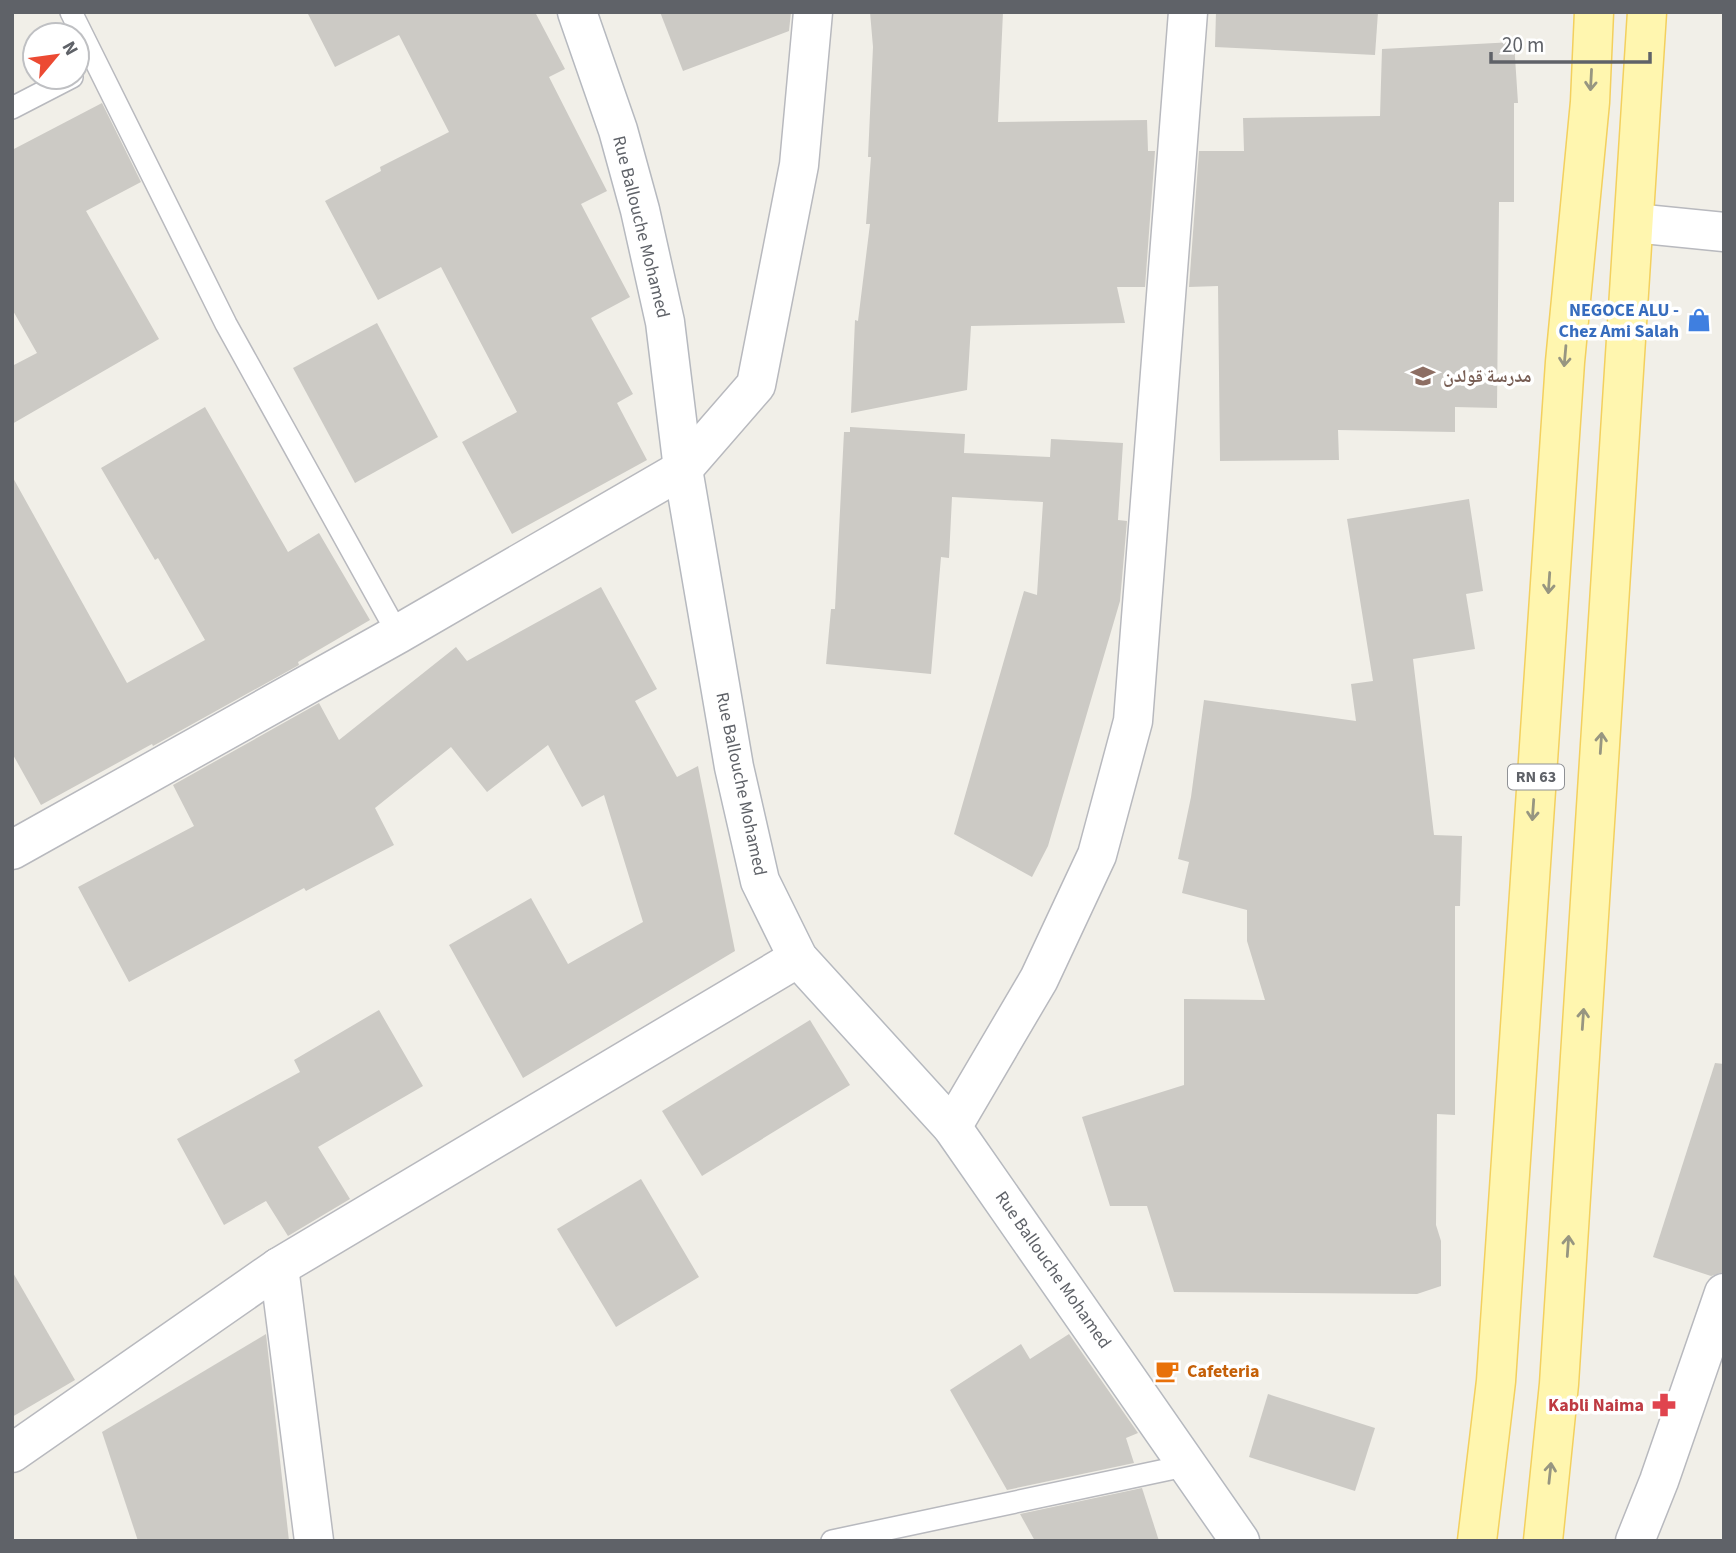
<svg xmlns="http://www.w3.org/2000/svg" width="1736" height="1553" font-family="'Source Sans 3','Noto Naskh Arabic',sans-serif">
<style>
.building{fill:#cccac5}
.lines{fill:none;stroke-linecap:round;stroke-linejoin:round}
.lane-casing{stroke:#b8b9be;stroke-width:24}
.street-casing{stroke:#b8b9be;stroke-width:41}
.secondary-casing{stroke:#b6b9bf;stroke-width:41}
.primary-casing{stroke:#f3d05e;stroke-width:41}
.lane{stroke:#fff;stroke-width:21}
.street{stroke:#fff;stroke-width:38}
.secondary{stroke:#fff;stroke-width:38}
.primary{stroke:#fff6af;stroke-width:38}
.oneway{stroke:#979681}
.labels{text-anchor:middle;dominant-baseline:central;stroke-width:7;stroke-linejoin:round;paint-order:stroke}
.shield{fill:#fff;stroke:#8f9195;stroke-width:2}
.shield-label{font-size:16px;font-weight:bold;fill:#5f6268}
.street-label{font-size:18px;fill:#5f6268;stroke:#fff}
.shop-label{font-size:18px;font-weight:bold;fill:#366cbe;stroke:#fff;text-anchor:end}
.education-label{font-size:18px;font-weight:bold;fill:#785e54;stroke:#fff;text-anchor:start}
.food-label{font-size:18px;font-weight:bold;fill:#c56008;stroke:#fff;text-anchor:start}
.health-label{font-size:18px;font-weight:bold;fill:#be3a42;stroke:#fff;text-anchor:end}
</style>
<rect width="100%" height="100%" fill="#f1efe8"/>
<g class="building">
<path d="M307,12H535L565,69L549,77L607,191L581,204L630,297L591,318L633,394L617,403L647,460L512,534L462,442L517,412L441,267L378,300L325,201L381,171L380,167L449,132L399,35L335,67Z"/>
<path d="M660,12H791L789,31L683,71Z"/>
<path d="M870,12H1003L998,122L1147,120L1148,151H1155L1145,287H1117L1125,323L971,326L967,390L851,413L855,320L858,321L870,224H866L871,157H868L873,47Z"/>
<path d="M1216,12H1378L1375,55L1215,47Z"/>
<path d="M1514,42L1518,103H1514V202H1499L1497,408L1455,407V432L1338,430L1339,460L1220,461L1218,286L1189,287L1199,151H1244L1243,118L1380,116L1382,49Z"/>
<path d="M102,103L141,182L86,211L159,339L12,424V366L37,353L12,309V150Z"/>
<path d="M377,323L438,437L355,483L293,368Z"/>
<path d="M205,407L288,552L319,533L370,620L298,662L299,665L153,746L152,744L41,805L12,753V476L127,683L205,640L158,558L155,560L101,468Z"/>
<path d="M850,427L965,434L964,453L1050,457L1051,439L1123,443L1118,520L1127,521L1120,601L1048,846L1032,877L954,834L1024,591L1037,595L1043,502L952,497L949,558L941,557L931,674L826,664L831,609H835L844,432H850Z"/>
<path d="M1469,499L1483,591L1466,594L1475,649L1413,659L1434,835L1462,836L1460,906H1455V1115L1437,1114L1436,1225L1441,1241V1286L1417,1294L1174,1292L1147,1206H1110L1082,1117L1184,1085V999L1265,1000L1247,941V910L1182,893L1189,862L1178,859L1191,797L1204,700L1356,721L1351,684L1373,681L1347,519Z"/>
<path d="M601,587L657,689L635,701L677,777L698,766L735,951L523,1078L449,945L531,898L568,964L643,922L604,795L582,807L548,745L487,792L451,747L375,808L394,845L306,891L304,888L129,982L78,887L194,826L173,785L319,703L339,740L456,647L467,661Z"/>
<path d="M379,1010L423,1086L318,1147L350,1199L288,1236L266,1201L224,1225L177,1139L300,1072L294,1060Z"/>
<path d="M810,1020L850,1085L702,1176L662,1111Z"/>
<path d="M1715,1063L1724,1064V1272L1711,1276L1653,1257Z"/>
<path d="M641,1179L699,1277L616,1327L557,1229Z"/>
<path d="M12,1271L75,1380L12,1417Z"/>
<path d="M266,1334L289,1541H138L102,1432Z"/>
<path d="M1069,1334L1138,1433L1126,1438L1134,1463L1007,1490L950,1390L1021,1344L1030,1359Z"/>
<path d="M1268,1394L1375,1428L1355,1491L1249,1457Z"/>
<path d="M1142,1488L1159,1541H1035L1020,1514Z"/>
</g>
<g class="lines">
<g class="lane-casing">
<g id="lane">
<path d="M71,12L226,324L398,634"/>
<path d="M12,108L72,77"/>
<path d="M832,1541L1189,1465"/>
</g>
</g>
<g class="street-casing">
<g id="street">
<path d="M1634,223L1724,232"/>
<path d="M12,850L398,634L683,469L756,385L799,165L813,12"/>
<path d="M952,1127L1039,979L1097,855L1133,721L1188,12"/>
<path d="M279,1267L314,1541"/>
<path d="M12,1453L279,1267L798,958"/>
<path d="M1635,1541L1659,1481L1724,1293"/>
</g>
</g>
<g class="secondary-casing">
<path id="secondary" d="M577,12L618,130L640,210L665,322L683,469L734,767L760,881L798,958L952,1127L1240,1541"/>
</g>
<g class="primary-casing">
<g id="primary">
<path d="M1477,1541L1496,1381L1565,362L1590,102L1594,12"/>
<path d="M1543,1541L1559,1384L1647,12"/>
</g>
</g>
<use href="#lane" class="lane"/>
<use href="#street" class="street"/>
<use href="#secondary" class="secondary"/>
<use href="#primary" class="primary"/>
</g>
<defs><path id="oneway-shaft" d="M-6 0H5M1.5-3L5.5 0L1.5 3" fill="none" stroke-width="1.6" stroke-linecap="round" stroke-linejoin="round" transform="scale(1.75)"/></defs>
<g class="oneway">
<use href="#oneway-shaft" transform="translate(1591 80) rotate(93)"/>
<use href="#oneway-shaft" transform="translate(1565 356) rotate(95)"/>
<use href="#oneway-shaft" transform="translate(1549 583) rotate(94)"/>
<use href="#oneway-shaft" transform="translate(1601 743) rotate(-86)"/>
<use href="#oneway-shaft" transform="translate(1533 810) rotate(94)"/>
<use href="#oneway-shaft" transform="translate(1583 1019) rotate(-86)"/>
<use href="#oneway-shaft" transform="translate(1568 1246) rotate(-86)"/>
<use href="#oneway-shaft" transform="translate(1550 1473) rotate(-84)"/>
</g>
<defs>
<g id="shop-bare" transform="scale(1.89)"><path d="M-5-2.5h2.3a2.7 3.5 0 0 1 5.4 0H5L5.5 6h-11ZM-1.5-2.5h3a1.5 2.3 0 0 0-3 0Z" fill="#3f7fe0" stroke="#fff" stroke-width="2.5" paint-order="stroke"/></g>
<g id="school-bare" transform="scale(1.89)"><path d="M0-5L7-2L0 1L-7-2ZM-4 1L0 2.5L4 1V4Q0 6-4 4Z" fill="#8d6e63" stroke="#fff" stroke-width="2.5" paint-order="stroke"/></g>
<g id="cafe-bare" transform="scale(1.89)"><path d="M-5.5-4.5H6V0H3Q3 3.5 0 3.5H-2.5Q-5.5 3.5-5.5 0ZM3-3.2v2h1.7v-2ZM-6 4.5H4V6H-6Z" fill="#e8710a" stroke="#fff" stroke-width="2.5" paint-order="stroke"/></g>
<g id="pharmacy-bare" transform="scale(1.89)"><path d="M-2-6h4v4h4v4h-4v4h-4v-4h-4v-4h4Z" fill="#e0444e" stroke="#fff" stroke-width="2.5" paint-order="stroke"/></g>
</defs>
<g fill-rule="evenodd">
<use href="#shop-bare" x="1699" y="320"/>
<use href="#school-bare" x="1423" y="376"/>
<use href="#cafe-bare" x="1167" y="1371"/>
<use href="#pharmacy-bare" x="1664" y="1405"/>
</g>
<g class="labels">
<rect class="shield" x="1508" y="764.5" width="56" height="25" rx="5"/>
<g class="shield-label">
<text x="1536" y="777">RN 63</text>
</g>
<g class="street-label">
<text transform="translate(641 227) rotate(76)">Rue Ballouche Mohamed</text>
<text transform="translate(741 784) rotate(78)">Rue Ballouche Mohamed</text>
<text transform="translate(1053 1270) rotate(55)">Rue Ballouche Mohamed</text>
</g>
<g class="shop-label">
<text x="1679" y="310">NEGOCE ALU -<tspan x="1679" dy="21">Chez Ami Salah</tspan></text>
</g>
<g class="education-label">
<text x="1443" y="376">مدرسة قولدن</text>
</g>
<g class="food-label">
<text x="1187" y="1371">Cafeteria</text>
</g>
<g class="health-label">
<text x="1644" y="1405">Kabli Naima</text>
</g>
</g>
<rect width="1736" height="1553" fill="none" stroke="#5f6268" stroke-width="28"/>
<g transform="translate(56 56) rotate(61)"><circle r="33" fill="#ffffff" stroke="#bfc0c3" stroke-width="2"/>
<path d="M0-5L12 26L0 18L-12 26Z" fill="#ec4a33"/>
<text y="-10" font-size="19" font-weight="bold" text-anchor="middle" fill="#5f6268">N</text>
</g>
<path d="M1491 52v10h159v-10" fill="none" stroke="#5f6268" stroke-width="3.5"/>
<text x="1502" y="52" font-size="21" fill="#5f6268" stroke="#ffffff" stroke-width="5" paint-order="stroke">20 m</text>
</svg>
